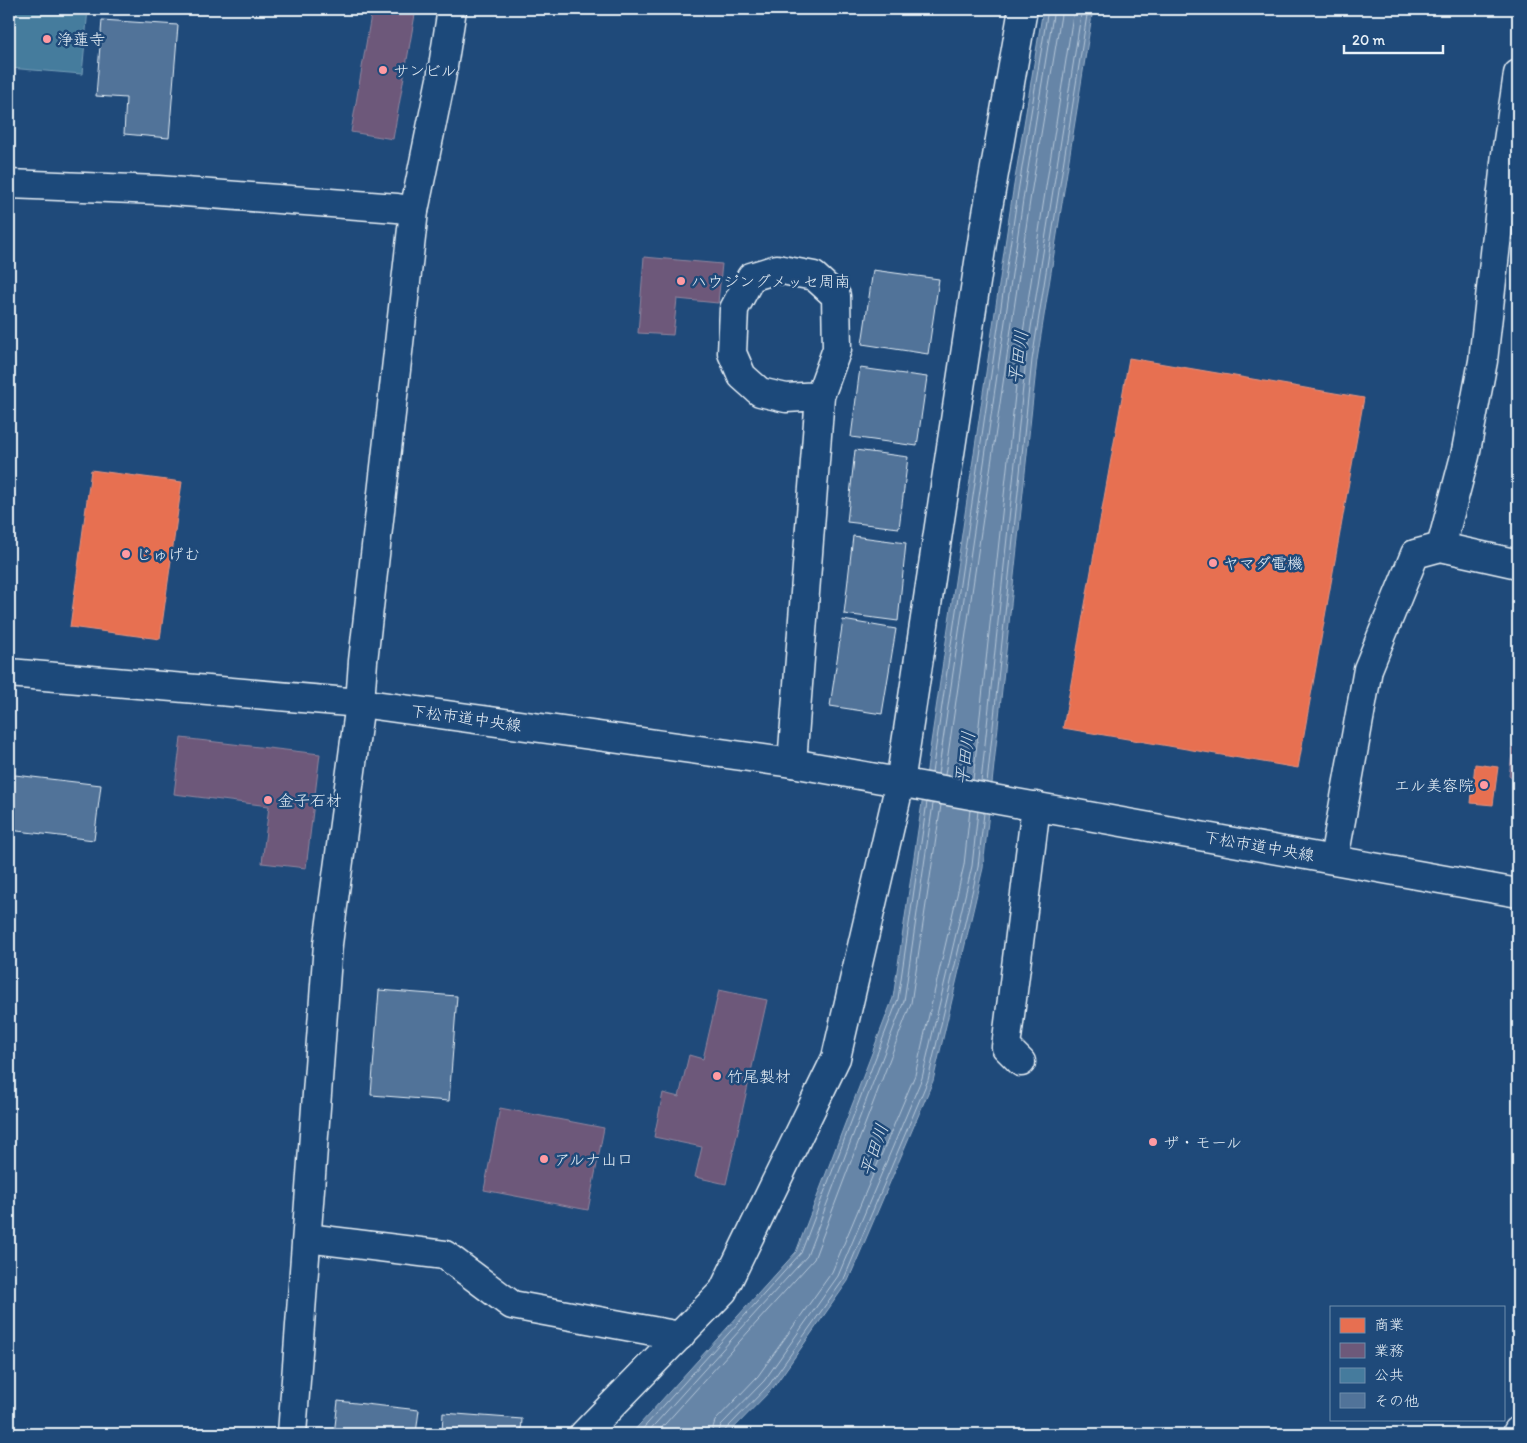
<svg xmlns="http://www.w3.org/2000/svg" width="1527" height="1443" font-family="Itim,'Klee One',sans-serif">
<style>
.water{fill:#6685a7;stroke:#9ab0c7}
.shops{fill:#e76f51;stroke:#e79683}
.offices{fill:#6d597a;stroke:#9287a0}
.public{fill:#457b9d;stroke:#769eb8}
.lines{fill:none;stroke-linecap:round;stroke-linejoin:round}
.shore{stroke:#b4c6d8;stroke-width:1}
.building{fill:#517399;stroke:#e8f1f8}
.minor-casing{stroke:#e8f1f8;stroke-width:31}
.minor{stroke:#1f4a7a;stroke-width:28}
.poi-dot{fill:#ff9aa2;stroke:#1f4a7a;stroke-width:2}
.labels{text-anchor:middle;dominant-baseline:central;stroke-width:5;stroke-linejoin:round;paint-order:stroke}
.poi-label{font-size:16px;fill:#e8f1f8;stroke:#1f4a7a;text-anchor:start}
.street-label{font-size:16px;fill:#e8f1f8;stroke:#1f4a7a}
.water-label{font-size:18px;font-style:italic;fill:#d4e1ec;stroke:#1f4a7a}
</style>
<rect width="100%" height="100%" fill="#1f4a7a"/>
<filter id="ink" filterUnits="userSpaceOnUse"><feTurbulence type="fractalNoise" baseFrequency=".02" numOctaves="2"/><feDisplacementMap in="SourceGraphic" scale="10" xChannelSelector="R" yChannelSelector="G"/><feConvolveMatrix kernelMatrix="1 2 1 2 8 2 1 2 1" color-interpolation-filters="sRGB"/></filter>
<g filter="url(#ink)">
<path class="water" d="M1043,9H1093L1037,360L983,868L933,1081L848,1281L773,1388L728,1434H631L796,1252L893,998L1013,191Z"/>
<g class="shops">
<path d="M1129,358L1364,398L1298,768L1063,728Z"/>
<path d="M91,470L182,482L160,639L70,627Z"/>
<path d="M1475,764L1498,767L1493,805L1471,803Z"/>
</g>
<g class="offices">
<path d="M372,9H416L393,139L351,132Z"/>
<path d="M644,257L722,264L718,303L677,299L673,335L638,333Z"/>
<path d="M1516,723H1518V777L1509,776Z"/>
<path d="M181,738L320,754L306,868L262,863L269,806L174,794Z"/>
<path d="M719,990L767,1000L726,1184L695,1177L702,1147L654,1137L663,1093L679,1097L689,1055L703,1059Z"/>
<path d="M500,1108L604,1128L588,1210L484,1190Z"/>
</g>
<path class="public" d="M9,9H88L82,74L9,68Z"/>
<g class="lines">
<g class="shore">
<path d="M932,773L1018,192L1048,9"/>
<path d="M938,774L1024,193L1054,9"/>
<path d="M945,775L1031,194L1062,9"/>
<path d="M973,780L1019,358L1074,9"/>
<path d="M981,782L1026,359L1082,9"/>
<path d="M987,783L1032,360L1088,9"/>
<path d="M638,1434L801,1253L898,999L927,802"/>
<path d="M646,1434L807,1256L904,1001L933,804"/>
<path d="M656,1434L814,1259L911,1003L941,805"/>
<path d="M711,1434L715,1421L758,1376L832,1272L915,1075L964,865L970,810"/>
<path d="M718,1434L721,1425L764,1381L838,1276L922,1078L972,866L978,811"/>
<path d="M725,1434L726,1429L769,1385L844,1279L928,1080L978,867L984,813"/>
</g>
</g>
<g class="building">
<path d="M102,20L178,25L169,138L124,134L126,98L96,96Z"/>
<path d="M873,270L939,279L928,354L862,344Z"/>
<path d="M860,368L927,377L917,446L851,437Z"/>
<path d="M855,450L908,457L899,528L847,522Z"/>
<path d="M853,536L906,543L898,621L844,614Z"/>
<path d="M843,620L896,629L882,714L830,706Z"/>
<path d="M15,775L101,785L94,840L9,830Z"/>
<path d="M379,990L457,996L449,1101L371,1095Z"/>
<path d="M338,1401L419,1410L416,1434H334Z"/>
<path d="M443,1413L522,1419L521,1434H442Z"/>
</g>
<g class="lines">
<g class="minor-casing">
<g id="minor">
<path d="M9,184L158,190L397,208L414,211"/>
<path d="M1441,547L1465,456L1483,361L1506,154L1518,74"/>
<path d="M9,673L360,703L792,763L1518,893"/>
<path d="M792,763L820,396L837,349L836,296L814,276L777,269L751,277L734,309L732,353L742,376L760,392L786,398L820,396"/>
<path d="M1334,859L1368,669L1415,554L1441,547L1518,564"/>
<path d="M1021,1062L1006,1047L1036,806"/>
<path d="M307,1238L445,1255L512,1305L680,1336"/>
<path d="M292,1434L328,944L360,703L363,661L414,211L441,79L452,9"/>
<path d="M584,1434L723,1291L836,1058L900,783L983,236L1023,9"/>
<path d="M1518,1434V1431"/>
</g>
</g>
<use href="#minor" class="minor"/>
</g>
</g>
<g class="poi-dot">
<circle cx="47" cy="39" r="5"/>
<circle cx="383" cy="70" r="5"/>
<circle cx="681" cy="281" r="5"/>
<circle cx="126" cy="554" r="5"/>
<circle cx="1213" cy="563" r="5"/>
<circle cx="1484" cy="785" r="5"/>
<circle cx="268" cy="800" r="5"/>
<circle cx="717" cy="1076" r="5"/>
<circle cx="1153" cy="1142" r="5"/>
<circle cx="544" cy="1159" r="5"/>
</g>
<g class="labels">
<g class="poi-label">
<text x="57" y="39">浄蓮寺</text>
<text x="393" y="70">サンビル</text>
<text x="691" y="281">ハウジングメッセ周南</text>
<text x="136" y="554">じゅげむ</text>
<text x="1223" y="563">ヤマダ電機</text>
<text x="1474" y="785" text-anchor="end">エル美容院</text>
<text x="278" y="800">金子石材</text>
<text x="727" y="1076">竹尾製材</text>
<text x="1163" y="1142">ザ・モール</text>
<text x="554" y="1159">アルナ山口</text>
</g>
<g class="street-label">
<text transform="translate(466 718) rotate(8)">下松市道中央線</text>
<text transform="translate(1259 846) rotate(10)">下松市道中央線</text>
</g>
<g class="water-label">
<text transform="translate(1018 357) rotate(-82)">平田川</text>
<text transform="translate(965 758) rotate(-82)">平田川</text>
<text transform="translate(874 1150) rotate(-71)">平田川</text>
</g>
</g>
<rect width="1527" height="1443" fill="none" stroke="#1f4a7a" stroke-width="30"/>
<rect x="15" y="15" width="1497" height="1413" fill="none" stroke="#e8f1f8" stroke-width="2" filter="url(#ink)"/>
<rect x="1330" y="1306" width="175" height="115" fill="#1f4a7a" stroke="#6f8dac"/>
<rect x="1340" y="1318" width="25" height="15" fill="#e76f51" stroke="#6f8dac"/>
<text x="1374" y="1330" font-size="15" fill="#e8f1f8">商業</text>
<rect x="1340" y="1343" width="25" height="15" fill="#6d597a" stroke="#6f8dac"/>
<text x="1374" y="1356" font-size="15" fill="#e8f1f8">業務</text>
<rect x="1340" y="1368" width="25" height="15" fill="#457b9d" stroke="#6f8dac"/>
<text x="1374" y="1380" font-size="15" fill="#e8f1f8">公共</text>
<rect x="1340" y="1393" width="25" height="15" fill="#517399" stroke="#6f8dac"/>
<text x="1374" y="1406" font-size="15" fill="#e8f1f8">その他</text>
<path d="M1344 45v8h99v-8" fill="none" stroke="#e8f1f8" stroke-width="2.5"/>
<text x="1352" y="45" font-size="15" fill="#e8f1f8" stroke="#1f4a7a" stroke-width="4" paint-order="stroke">20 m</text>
</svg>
